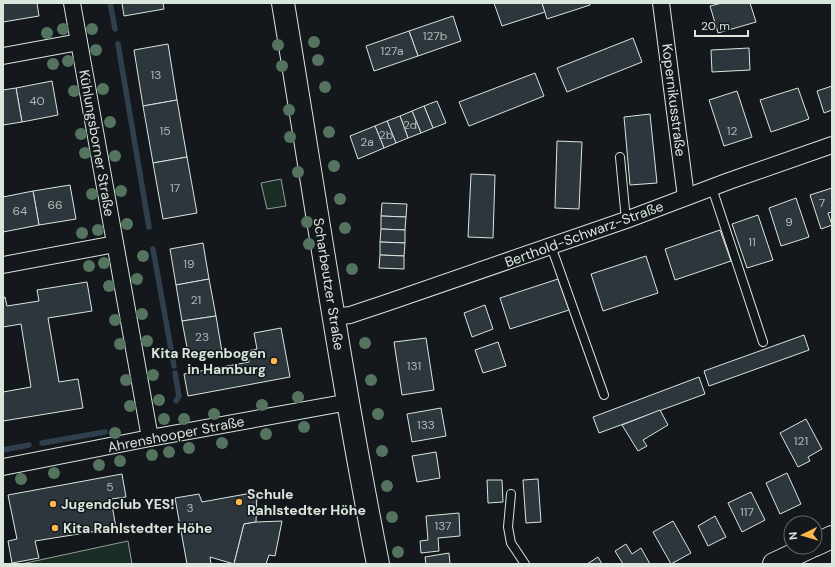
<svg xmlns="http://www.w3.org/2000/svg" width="835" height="567" font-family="'DM Sans',sans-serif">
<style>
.green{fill:#1a2d24;stroke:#939e99}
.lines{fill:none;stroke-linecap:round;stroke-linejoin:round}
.stream{stroke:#2f3f4d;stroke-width:5.5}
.building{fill:#2c363c;stroke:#d8e6dc}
.lane-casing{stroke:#d8e6dc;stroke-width:10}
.street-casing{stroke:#d8e6dc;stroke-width:18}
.secondary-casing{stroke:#d8e6dc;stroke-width:24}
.lane{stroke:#14181c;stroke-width:8}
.street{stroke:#14181c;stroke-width:16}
.secondary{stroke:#14181c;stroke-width:22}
.tree{fill:#55745f}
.poi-dot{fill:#ffb74d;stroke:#14181c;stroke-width:1.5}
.labels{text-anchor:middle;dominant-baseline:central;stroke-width:3;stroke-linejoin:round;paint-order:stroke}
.number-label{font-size:12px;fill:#adbab4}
.street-label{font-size:14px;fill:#d8e6dc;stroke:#14181c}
.poi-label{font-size:14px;font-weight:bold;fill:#d8e6dc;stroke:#14181c;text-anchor:start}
</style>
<rect width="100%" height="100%" fill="#14181c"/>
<g class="green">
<path d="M281,179L286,206L267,209L261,183Z"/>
<path d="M128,541L132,564H21Z"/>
</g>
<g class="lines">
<g class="stream">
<path d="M110,3L115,29"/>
<path d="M118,44L149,227"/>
<path d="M153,249L174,366"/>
<path d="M175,373L179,396L176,401"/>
<path d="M42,443L105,432"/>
<path d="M3,450L29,445"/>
</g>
</g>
<g class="building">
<path d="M3,3H37L39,16L3,22Z"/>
<path d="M122,3H163L164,9L124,16Z"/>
<path d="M494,3H542L545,12L502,26Z"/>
<path d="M542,3H590V5L547,19Z"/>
<path d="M722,3H750L756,22L718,33L710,6Z"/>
<path d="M453,16L461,41L418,56L409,31Z"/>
<path d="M409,31L418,56L374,71L366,46Z"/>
<path d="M633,38L642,62L567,92L557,68Z"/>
<path d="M168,44L177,100L143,106L134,50Z"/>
<path d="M749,48L750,70L712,72L711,50Z"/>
<path d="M535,73L544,96L469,126L459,102Z"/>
<path d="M52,81L58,115L22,122L16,88Z"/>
<path d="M832,86V110L824,113L817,91Z"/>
<path d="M16,88L22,122L3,125V90Z"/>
<path d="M798,88L809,119L771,132L760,100Z"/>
<path d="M737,91L752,137L724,146L709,100Z"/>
<path d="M177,100L187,157L153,163L143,106Z"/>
<path d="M437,101L446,123L433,128L424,106Z"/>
<path d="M424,106L433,128L421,133L412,111Z"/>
<path d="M412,111L421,133L408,138L400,116Z"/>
<path d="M650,114L657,183L630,185L624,117Z"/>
<path d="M400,116L408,138L396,143L387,121Z"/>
<path d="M387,121L396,143L384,148L375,126Z"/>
<path d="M375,126L384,148L358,159L350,136Z"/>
<path d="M557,141L582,142L579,209L555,208Z"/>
<path d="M187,157L197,213L163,219L153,163Z"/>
<path d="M471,174L495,175L493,238L468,237Z"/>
<path d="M70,185L76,219L39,225L33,191Z"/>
<path d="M832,188V212L828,213L832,225L821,229L810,195Z"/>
<path d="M33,191L39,225L3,232V197Z"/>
<path d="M796,198L809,237L781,246L769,208Z"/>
<path d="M382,203L407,204L406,217L381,216Z"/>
<path d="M758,215L773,260L747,268L732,224Z"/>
<path d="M381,216L406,217L405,230L381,229Z"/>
<path d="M381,229L405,230V243L380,242Z"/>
<path d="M720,230L731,261L675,280L665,249Z"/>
<path d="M380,242L405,243L404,256L380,255Z"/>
<path d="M203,243L209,279L176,285L170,249Z"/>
<path d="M380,255L404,256V269L379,268Z"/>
<path d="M646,256L658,293L603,311L591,274Z"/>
<path d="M209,279L216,316L182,321L176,285Z"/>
<path d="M558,279L569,310L510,329L500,298Z"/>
<path d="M87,282L92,311L48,318L59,382L78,379L83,408L3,421V392L31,387L21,324L3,327V298L5,297L7,306L39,301L37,290Z"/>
<path d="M485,305L493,329L472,337L464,313Z"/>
<path d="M216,316L222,352L189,358L182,321Z"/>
<path d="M281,328L290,377L188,396L184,374L249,362L247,351L257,349L254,333Z"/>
<path d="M804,335L809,350L709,386L704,371Z"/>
<path d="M426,338L434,390L402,395L394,342Z"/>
<path d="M498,342L506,366L483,373L475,350Z"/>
<path d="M699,377L705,394L599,433L593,417Z"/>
<path d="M441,408L446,436L412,442L407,414Z"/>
<path d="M660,410L668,425L643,440L647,446L638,451L622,425Z"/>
<path d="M806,419L822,449L808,457L810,461L798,467L780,433Z"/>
<path d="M436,452L440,478L417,482L412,456Z"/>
<path d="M787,473L801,504L780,514L766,483Z"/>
<path d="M122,474L126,497L111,499L116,528L35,541L39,558L12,563L8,541L17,539L8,495Z"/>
<path d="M538,479L541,522L526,523L523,480Z"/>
<path d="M487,480H502L503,502L488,503Z"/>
<path d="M257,492L256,522L244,524L234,564L210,557L211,564H187L175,498L199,494L202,502Z"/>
<path d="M751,492L765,520L742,532L728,503Z"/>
<path d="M459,513L460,536L438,538L439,551L421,553L420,541L428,540L426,516Z"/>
<path d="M715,516L726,537L708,546L698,526Z"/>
<path d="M282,521L275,556L269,555L266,564H234L244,524L256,522Z"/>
<path d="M673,521L691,553L671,564L653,532Z"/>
<path d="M626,544L632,554L641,548L650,564H623L615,551Z"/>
<path d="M449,553L450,564H426L425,557Z"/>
<path d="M598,557L602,564H587Z"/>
</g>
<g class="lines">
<g class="lane-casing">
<g id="lane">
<path d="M620,157L626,220"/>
<path d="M712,188L763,342"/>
<path d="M551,246L604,395"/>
<path d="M511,494L508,527L511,543L525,564"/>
</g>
</g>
<g class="street-casing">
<g id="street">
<path d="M72,3L150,438"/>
<path d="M661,3L686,197"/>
<path d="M3,56L79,42"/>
<path d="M3,265L115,244"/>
<path d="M334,317L350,315L386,303L626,220L729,181L832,145"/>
<path d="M3,467L150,438L349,402"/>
</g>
</g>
<g class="secondary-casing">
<g id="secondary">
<path d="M283,3C314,190 341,378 378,564"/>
<path d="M815,545L832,537"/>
<path d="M774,564L810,547"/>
</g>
</g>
<use href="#lane" class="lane"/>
<use href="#street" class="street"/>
<use href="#secondary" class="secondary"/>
</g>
<g class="tree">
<circle cx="63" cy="29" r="6"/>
<circle cx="92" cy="29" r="6"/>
<circle cx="47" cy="33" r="6"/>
<circle cx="314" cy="42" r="6"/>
<circle cx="278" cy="45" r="6"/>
<circle cx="96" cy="50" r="6"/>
<circle cx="318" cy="60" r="6"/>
<circle cx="68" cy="61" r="6"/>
<circle cx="53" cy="64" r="6"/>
<circle cx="282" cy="66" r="6"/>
<circle cx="325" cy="87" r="6"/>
<circle cx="103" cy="89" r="6"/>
<circle cx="74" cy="91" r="6"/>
<circle cx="289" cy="110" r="6"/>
<circle cx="110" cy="122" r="6"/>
<circle cx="329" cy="132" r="6"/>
<circle cx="81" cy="134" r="6"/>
<circle cx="290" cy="137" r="6"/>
<circle cx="85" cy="153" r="6"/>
<circle cx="115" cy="156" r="6"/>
<circle cx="334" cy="166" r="6"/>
<circle cx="298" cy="172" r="6"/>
<circle cx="121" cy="191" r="6"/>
<circle cx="92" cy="194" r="6"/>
<circle cx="340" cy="199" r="6"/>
<circle cx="307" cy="222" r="6"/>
<circle cx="127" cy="224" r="6"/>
<circle cx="345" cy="228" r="6"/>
<circle cx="98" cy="230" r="6"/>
<circle cx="82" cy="233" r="6"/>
<circle cx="309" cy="244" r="6"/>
<circle cx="143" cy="256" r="6"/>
<circle cx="104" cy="263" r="6"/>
<circle cx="89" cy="266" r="6"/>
<circle cx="352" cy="269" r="6"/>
<circle cx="137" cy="279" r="6"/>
<circle cx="109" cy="286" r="6"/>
<circle cx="142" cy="314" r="6"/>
<circle cx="115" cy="320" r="6"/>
<circle cx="147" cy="341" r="6"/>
<circle cx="365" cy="343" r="6"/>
<circle cx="120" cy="344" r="6"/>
<circle cx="153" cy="375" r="6"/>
<circle cx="126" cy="380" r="6"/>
<circle cx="371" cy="380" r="6"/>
<circle cx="298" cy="397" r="6"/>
<circle cx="159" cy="400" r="6"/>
<circle cx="262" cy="405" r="6"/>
<circle cx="130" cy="406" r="6"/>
<circle cx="214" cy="414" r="6"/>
<circle cx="378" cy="414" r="6"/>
<circle cx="164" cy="419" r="6"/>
<circle cx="184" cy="419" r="6"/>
<circle cx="304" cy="427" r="6"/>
<circle cx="115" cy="433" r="6"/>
<circle cx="266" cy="434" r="6"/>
<circle cx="222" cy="443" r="6"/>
<circle cx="189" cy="448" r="6"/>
<circle cx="382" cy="451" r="6"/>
<circle cx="169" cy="452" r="6"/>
<circle cx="152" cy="455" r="6"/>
<circle cx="120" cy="461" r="6"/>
<circle cx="99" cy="465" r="6"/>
<circle cx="54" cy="473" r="6"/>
<circle cx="21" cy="479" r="6"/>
<circle cx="387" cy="486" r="6"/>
<circle cx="392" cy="517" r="6"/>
<circle cx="398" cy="552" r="6"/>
</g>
<g class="poi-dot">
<circle cx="274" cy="361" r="4"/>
<circle cx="239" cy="502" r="4"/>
<circle cx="53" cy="504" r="4"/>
<circle cx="55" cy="528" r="4"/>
</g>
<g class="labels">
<g class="number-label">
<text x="435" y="36">127b</text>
<text x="392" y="51">127a</text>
<text x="156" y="75">13</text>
<text x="37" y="101">40</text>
<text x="410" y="125">2d</text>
<text x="165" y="131">15</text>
<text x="732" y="131">12</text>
<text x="386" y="135">2b</text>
<text x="367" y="142">2a</text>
<text x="175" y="188">17</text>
<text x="822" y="203">7</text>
<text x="55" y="205">66</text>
<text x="20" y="211">64</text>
<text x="789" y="222">9</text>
<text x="752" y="242">11</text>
<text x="189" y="264">19</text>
<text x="196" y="300">21</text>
<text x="202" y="337">23</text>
<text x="414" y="366">131</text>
<text x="426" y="425">133</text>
<text x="801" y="441">121</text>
<text x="110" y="487">5</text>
<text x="190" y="508">3</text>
<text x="747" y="512">117</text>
<text x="443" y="526">137</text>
</g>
<g class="street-label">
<text transform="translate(674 100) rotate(83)">Kopernikusstraße</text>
<text transform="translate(97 143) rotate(80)">Kühlungsborner Straße</text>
<text transform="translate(584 234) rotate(-20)">Berthold-Schwarz-Straße</text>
<text transform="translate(329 284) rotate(81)">Scharbeutzer Straße</text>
<text transform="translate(176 434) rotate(-11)">Ahrenshooper Straße</text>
</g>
<g class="poi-label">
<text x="266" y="353" text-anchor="end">Kita Regenbogen<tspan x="266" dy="16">in Hamburg</tspan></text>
<text x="247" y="494">Schule<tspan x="247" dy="16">Rahlstedter Höhe</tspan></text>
<text x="61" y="504">Jugendclub YES!</text>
<text x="63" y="528">Kita Rahlstedter Höhe</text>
</g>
</g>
<rect width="835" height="567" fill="none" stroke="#d8e6dc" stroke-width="8"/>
<g transform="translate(803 535) rotate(265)"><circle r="19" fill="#14181c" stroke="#626a69"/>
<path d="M0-3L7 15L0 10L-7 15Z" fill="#ffb74d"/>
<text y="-6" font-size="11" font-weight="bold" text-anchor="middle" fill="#d8e6dc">N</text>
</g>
<path d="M695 30v6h53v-6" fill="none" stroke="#d8e6dc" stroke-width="2"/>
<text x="701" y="30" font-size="12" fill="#d8e6dc" stroke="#14181c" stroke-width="3" paint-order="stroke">20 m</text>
</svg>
